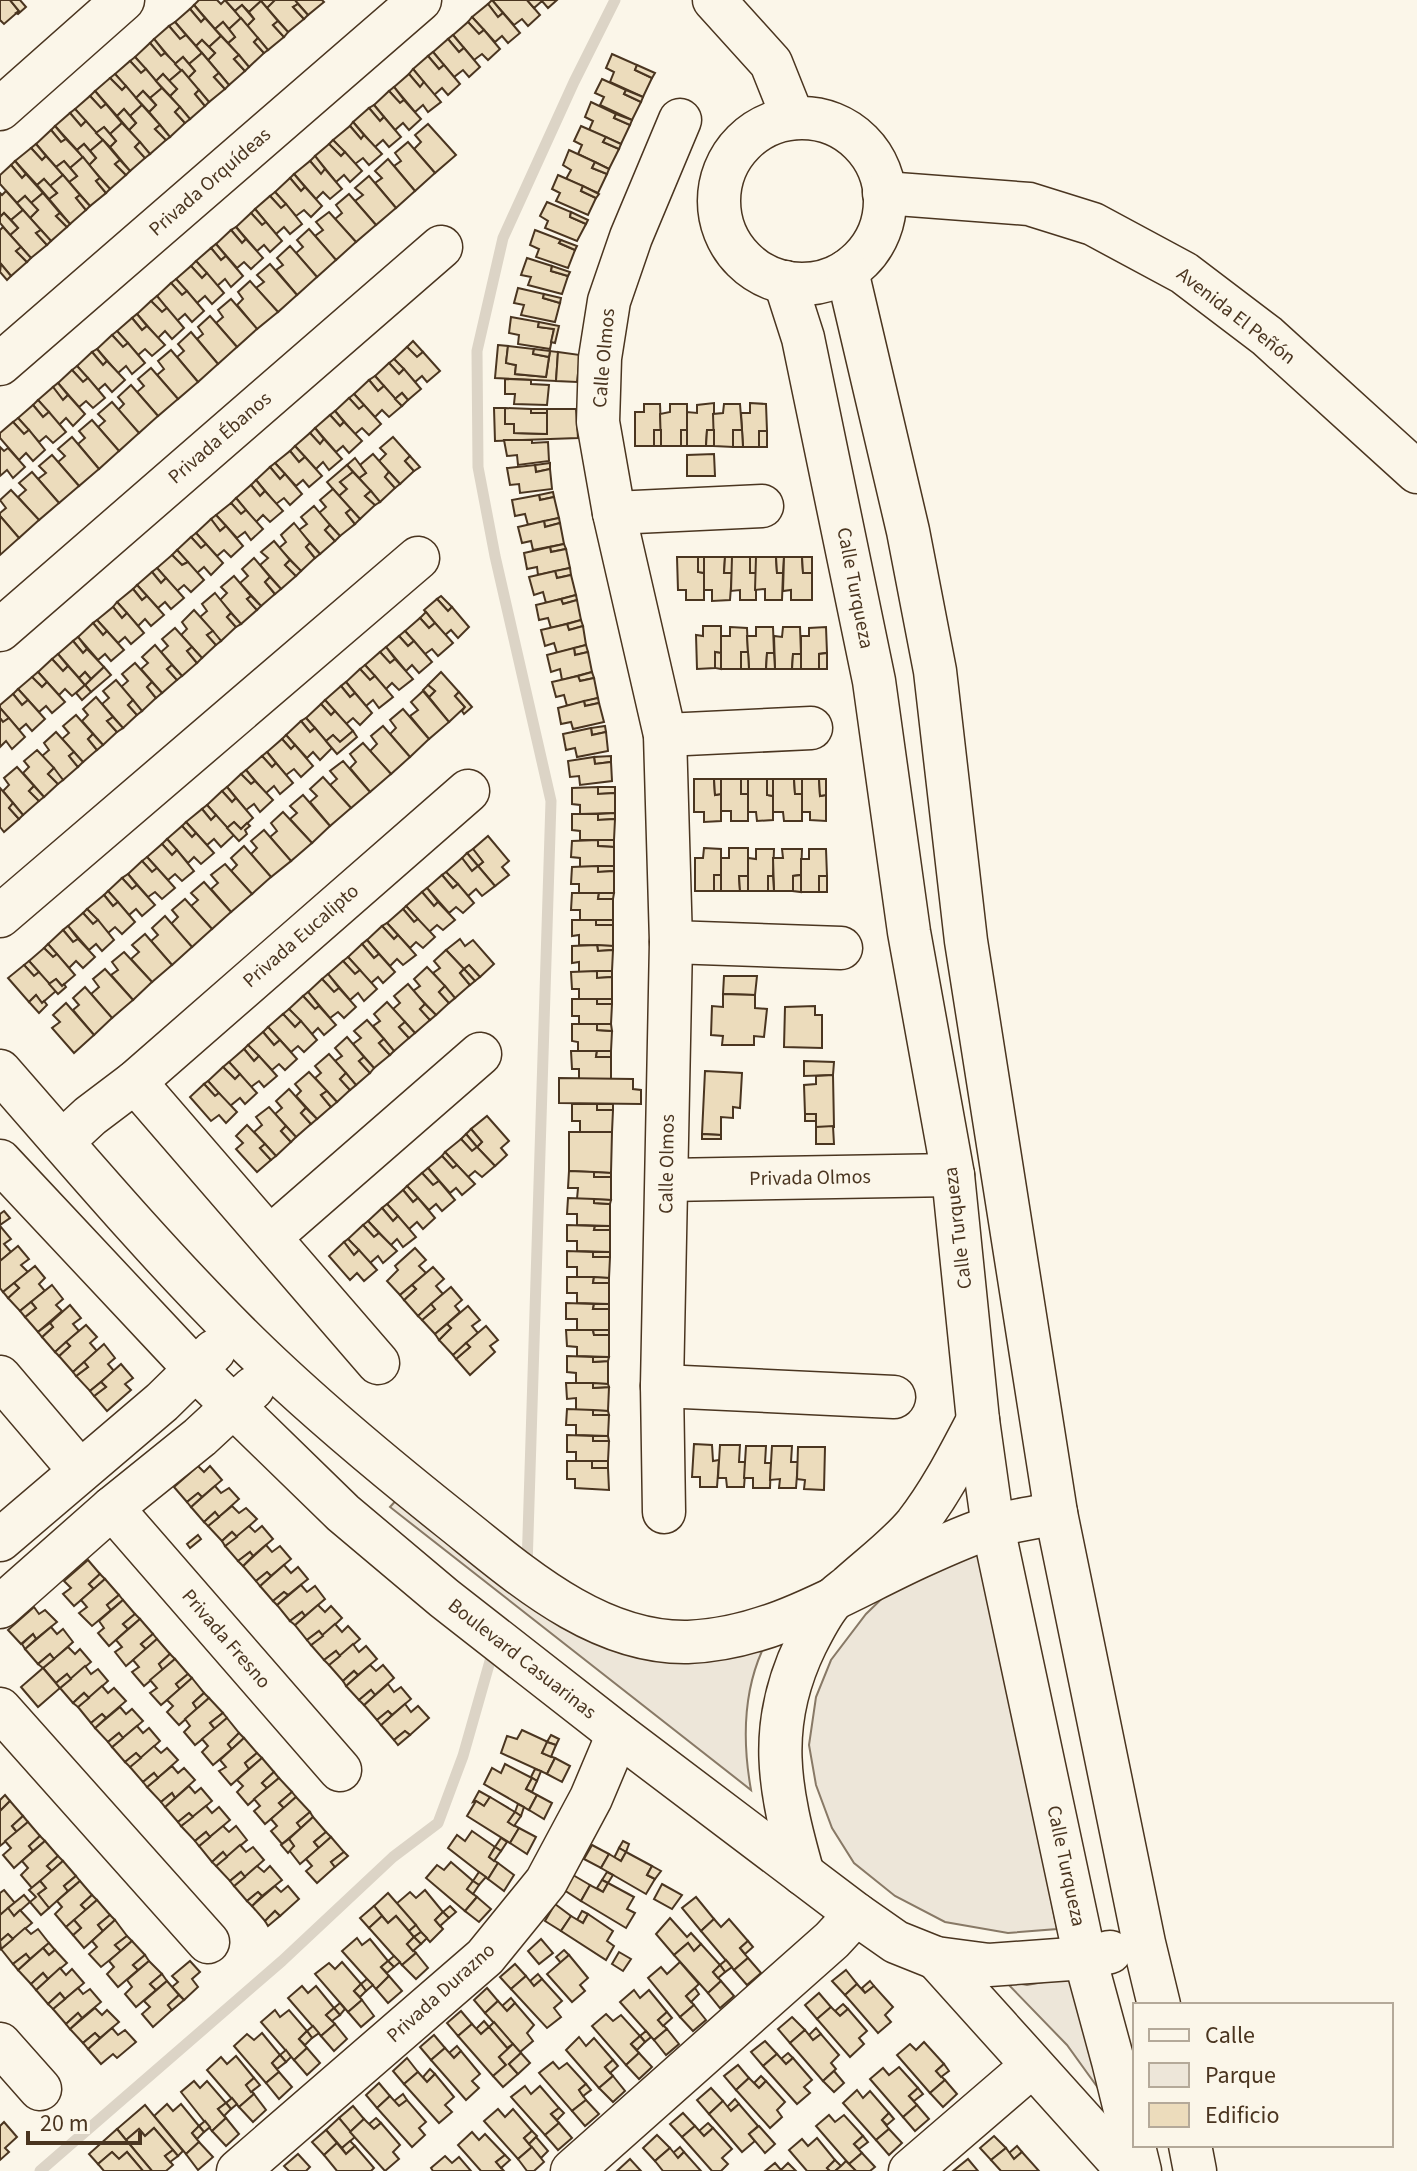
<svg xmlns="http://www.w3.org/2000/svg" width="1417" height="2171" font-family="'Source Sans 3',sans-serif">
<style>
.green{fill:#ede6d9;stroke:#887966;stroke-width:2}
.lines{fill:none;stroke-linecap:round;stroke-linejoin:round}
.stream{stroke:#dcd4c6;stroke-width:11}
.building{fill:#ecdcbc;stroke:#4a3520;stroke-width:2}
.minor-casing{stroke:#4a3520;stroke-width:45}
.minor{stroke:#fbf6e9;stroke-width:42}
.labels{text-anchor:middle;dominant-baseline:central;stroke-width:6;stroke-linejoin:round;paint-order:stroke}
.street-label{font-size:20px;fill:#4a3520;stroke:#fbf6e9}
</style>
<rect width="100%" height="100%" fill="#fbf6e9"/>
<g class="green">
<path d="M400,1496L677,1657L762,1651C743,1694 743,1745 751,1790L390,1507Z"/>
<path d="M982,1554L1057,1929L1008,1933L945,1922L895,1896L854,1863L832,1828L816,1785L809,1745L816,1697L831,1660L866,1614L900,1581L953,1559Z"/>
<path d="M1072,1977L1111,2106L1067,2045L1005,1981L1027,1985Z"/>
</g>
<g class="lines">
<g class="stream">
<path d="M527,1567L551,801L495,556L478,467L477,351L503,238L574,82L615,0"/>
<path d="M40,2171L282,1961L393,1857L438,1823L463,1756L494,1647"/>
</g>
</g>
<g class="building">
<path d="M0,0H10L19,11L4,24L0,20Z"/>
<path d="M10,0H20L26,7L18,14L16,13L19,11Z"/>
<path d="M199,0H217L221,4L225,0L241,18L229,29L223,22L215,29L194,5Z"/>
<path d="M225,0H260L261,1L249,12L242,5L235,11Z"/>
<path d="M260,0H275V1L267,8Z"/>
<path d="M275,0H295L298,4L293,7L304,19L288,32L267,8Z"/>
<path d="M295,0H322L324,2L308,15Z"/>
<path d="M492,0H527L540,15L528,26L522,19L514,25Z"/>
<path d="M492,0L503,13L498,17L488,4Z"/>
<path d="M527,0H557L548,8L542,1L534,8Z"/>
<path d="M261,1L278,21L273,25L284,37L268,50L247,26L254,19L249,12Z"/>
<path d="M298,4L308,15L304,19L293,7Z"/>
<path d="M488,4L498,17L503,13L520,33L508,43L502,36L495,42L472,17Z"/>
<path d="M194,5L205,18L201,22L190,9Z"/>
<path d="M242,5L254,19L247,26L235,11Z"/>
<path d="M190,9L201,22L205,18L221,36L209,47L202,40L196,46L175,22Z"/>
<path d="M472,17L484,30L479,34L468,22Z"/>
<path d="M241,18L258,38L254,42L264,53L249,67L228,43L235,37L229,29Z"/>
<path d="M278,21L288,32L284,37L273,25Z"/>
<path d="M175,22L186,35L180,39L169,26Z"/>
<path d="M223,22L235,37L228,43L215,29Z"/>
<path d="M468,22L479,34L484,30L500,49L488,60L482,54L474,60L453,35Z"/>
<path d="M169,26L180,39L186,35L202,53L189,64L183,57L175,64L154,39Z"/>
<path d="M453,35L464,48L459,52L448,39Z"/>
<path d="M221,36L239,55L234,59L245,71L229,85L208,60L215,53L209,47Z"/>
<path d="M258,38L268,50L264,53L254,42Z"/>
<path d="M154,39L165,53L161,56L150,43Z"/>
<path d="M448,39L459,52L464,48L480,67L469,77L463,70L454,77L433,52Z"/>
<path d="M202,40L215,53L208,60L196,46Z"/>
<path d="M150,43L161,56L165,53L182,70L169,81L163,74L156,81L135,57Z"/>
<path d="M433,52L444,65L439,69L428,56Z"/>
<path d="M202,53L219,73L214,77L225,89L209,102L188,78L195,71L189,64Z"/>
<path d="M612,54L637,65L635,70L652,78L643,97L610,82L614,72L606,68Z"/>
<path d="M239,55L249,67L245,71L234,59Z"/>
<path d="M428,56L439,69L444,65L460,84L448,95L442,88L434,95L413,69Z"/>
<path d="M135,57L146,69L141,73L130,61Z"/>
<path d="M183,57L195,71L188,78L175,64Z"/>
<path d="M130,61L141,73L146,69L162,88L150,98L143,91L136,98L115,74Z"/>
<path d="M637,65L655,73L652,78L635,70Z"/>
<path d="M413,69L424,82L420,87L409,74Z"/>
<path d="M182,70L199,90L195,94L205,106L190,119L170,96L177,89L169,81Z"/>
<path d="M219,73L229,85L225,89L214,77Z"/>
<path d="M115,74L126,86L122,90L110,78Z"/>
<path d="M163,74L177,89L170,96L156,81Z"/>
<path d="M409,74L420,87L424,82L441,102L428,112L423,105L415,112L394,87Z"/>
<path d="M110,78L122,90L126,86L142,105L130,116L124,109L117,116L95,91Z"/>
<path d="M602,79L626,90L624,94L641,102L632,120L600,105L604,97L595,93Z"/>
<path d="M394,87L404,100L400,103L389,91Z"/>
<path d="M162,88L180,107L175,112L185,123L170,137L149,112L156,105L150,98Z"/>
<path d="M199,90L209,102L205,106L195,94Z"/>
<path d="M626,90L643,97L641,102L624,94Z"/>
<path d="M95,91L106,104L101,108L90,96Z"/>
<path d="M143,91L156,105L149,112L136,98Z"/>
<path d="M389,91L400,103L404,100L421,119L409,130L403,123L395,130L374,105Z"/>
<path d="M90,96L101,108L106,104L122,123L110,134L104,127L96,133L75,109Z"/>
<path d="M591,102L616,114L614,118L630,125L621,144L589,130L593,121L585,117Z"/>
<path d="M142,105L160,125L155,129L166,140L150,154L129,130L136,123L130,116Z"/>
<path d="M374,105L384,117L380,121L369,108Z"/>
<path d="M180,107L190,119L185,123L175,112Z"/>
<path d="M369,108L380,121L384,117L401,137L389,147L383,140L375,147L353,122Z"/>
<path d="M75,109L86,121L81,126L70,113Z"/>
<path d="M124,109L136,123L129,130L117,116Z"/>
<path d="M70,113L81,126L86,121L103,140L90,151L84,144L77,150L55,126Z"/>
<path d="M616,114L632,120L630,125L614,118Z"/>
<path d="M353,122L364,135L361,139L350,126Z"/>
<path d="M122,123L140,142L135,147L145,158L130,171L110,147L116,141L110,134Z"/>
<path d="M428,124L456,155L435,173L414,149L421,142L415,135Z"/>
<path d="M160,125L170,137L166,140L155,129Z"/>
<path d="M55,126L66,139L61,142L51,130Z"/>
<path d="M350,126L361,139L364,135L382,154L369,165L363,158L355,164L333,140Z"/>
<path d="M581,126L606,137L603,142L619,149L609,169L578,154L582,145L574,141Z"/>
<path d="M104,127L116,141L110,147L96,133Z"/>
<path d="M51,130L61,142L66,139L83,157L70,168L64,161L56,167L36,144Z"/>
<path d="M606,137L621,144L619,149L603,142Z"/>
<path d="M103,140L120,160L115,164L126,175L110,189L89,165L96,158L90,151Z"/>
<path d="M333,140L345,152L341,156L329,144Z"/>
<path d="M140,142L150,154L145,158L135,147Z"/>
<path d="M408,142L435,173L415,191L394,166L401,161L395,153Z"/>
<path d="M36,144L46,156L42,160L31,148Z"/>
<path d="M84,144L96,158L89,165L77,150Z"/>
<path d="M329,144L341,156L345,152L362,171L350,182L344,175L336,182L315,156Z"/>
<path d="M31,148L42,160L46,156L63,175L50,186L44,179L37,185L15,161Z"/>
<path d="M569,150L595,162L592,168L607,174L598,193L566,179L571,170L563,165Z"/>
<path d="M315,156L325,169L321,174L310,161Z"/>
<path d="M83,157L100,178L96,181L106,193L90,206L69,182L77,176L70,168Z"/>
<path d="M388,159L415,191L396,208L375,183L382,178L375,171Z"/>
<path d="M120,160L130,171L126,175L115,164Z"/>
<path d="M15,161L26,174L22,178L11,165Z"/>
<path d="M64,161L77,176L69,182L56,167Z"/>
<path d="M310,161L321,174L325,169L342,189L330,199L323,192L316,199L294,174Z"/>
<path d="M595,162L609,169L607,174L592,168Z"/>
<path d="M11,165L22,178L26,174L43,193L31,203L25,196L17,203L0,184V175Z"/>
<path d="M294,174L305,187L301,191L290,178Z"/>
<path d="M63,175L80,195L76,198L86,210L70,224L49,199L57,193L50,186Z"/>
<path d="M558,175L583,186L581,191L596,198L588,215L556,201L560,193L552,189Z"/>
<path d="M369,176L396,208L376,225L355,201L363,195L355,188Z"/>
<path d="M100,178L110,189L106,193L96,181Z"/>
<path d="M290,178L301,191L305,187L322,206L311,217L304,210L296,216L275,192Z"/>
<path d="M44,179L57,193L49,199L37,185Z"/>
<path d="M583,186L599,194L596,198L581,191Z"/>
<path d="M6,191L23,210L11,220L4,213L0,217V193L2,195Z"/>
<path d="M275,192L286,204L281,208L270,196Z"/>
<path d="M43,193L60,213L56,216L67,227L51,241L30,218L38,210L31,203Z"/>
<path d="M349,194L376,225L356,242L335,219L342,213L336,205Z"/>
<path d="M80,195L90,206L86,210L76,198Z"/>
<path d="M25,196L38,210L30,218L17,203Z"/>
<path d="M270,196L281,208L286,204L302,224L290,234L284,227L276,234L255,209Z"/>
<path d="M547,202L571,212L570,217L586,224L577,241L545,228L548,221L540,216Z"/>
<path d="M255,209L266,222L262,225L251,213Z"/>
<path d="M23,210L41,230L36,233L47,245L31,258L10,235L18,228L11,220Z"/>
<path d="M329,212L356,242L336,260L315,236L323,230L316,222Z"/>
<path d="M571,212L588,220L586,224L570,217Z"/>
<path d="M4,213L18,228L10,235L0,223V217Z"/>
<path d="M60,213L70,224L67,227L56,216Z"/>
<path d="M251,213L262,225L266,222L282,241L270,252L264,245L257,251L236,227Z"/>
<path d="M3,227L21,247L16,251L27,262L11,276L0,263V230Z"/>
<path d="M236,227L246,239L242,243L231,230Z"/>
<path d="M309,229L336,260L317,277L296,253L303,247L297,240Z"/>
<path d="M41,230L51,241L47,245L36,233Z"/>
<path d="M231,230L242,243L246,239L263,258L251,269L244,262L237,268L216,244Z"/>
<path d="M535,230L561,240L559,243L575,250L568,268L536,257L539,249L530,245Z"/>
<path d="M561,240L577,246L575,250L559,243Z"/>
<path d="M216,244L226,256L221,260L211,248Z"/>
<path d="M290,246L317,277L297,295L276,270L283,265L277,258Z"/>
<path d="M21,247L31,258L27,262L16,251Z"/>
<path d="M211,248L221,260L226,256L243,276L231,287L225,279L217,286L196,261Z"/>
<path d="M527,258L552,266L551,271L568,276L562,294L528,285L531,277L521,275Z"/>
<path d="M196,261L207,273L202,278L191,266Z"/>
<path d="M1,264L11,276L7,280L0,272Z"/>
<path d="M270,264L297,295L278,312L256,288L264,282L257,275Z"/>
<path d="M191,266L202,278L207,273L224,293L212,304L205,296L197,303L176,279Z"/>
<path d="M552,266L570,272L568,276L551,271Z"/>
<path d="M176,279L187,291L182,295L171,283Z"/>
<path d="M250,281L278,312L257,329L237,305L243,299L238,292Z"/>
<path d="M171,283L182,295L187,291L204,311L192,322L185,314L177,321L157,296Z"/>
<path d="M518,288L544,294L543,298L560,303L555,322L521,315L524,305L514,303Z"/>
<path d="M544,294L561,298L560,303L543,298Z"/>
<path d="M157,296L167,308L162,312L151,301Z"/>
<path d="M231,299L257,329L237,347L216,323L223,317L218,310Z"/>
<path d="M151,301L162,312L167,308L184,328L172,339L165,331L158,338L137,314Z"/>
<path d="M137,314L147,326L142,330L132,318Z"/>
<path d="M210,316L237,347L218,364L197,339L203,334L198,327Z"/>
<path d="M511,317L539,322L538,327L554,329L550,349L518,344L519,335L509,333Z"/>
<path d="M132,318L142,330L147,326L165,345L152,356L145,349L138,355L117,331Z"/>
<path d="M539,322L559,326L555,343L551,342L554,329L538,327Z"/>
<path d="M117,331L128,343L123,347L112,335Z"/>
<path d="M191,332L218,364L198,382L177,357L184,351L178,344Z"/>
<path d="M112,335L123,347L128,343L145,363L132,374L126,366L118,373L97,349Z"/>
<path d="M413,341L423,352L417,357L407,347Z"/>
<path d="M498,345L508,346L506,363L516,365L515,374L546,377L550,351L558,352L556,381L495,378Z"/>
<path d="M508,346L534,349L533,354L549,357L546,377L515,374L516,365L506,363Z"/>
<path d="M407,347L417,357L423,352L440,371L427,382L422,376L415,382L394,359Z"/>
<path d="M97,349L107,361L103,365L92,352Z"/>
<path d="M534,349L550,351L549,357L533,354Z"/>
<path d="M171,350L198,382L178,399L157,375L164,369L158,361Z"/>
<path d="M92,352L103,365L107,361L125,380L112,392L105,384L98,390L77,366Z"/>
<path d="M558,352L580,355L577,382L556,381Z"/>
<path d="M394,359L404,369L399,374L389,363Z"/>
<path d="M389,363L399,374L404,369L421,389L408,400L402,393L395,399L375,376Z"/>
<path d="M77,366L88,378L83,382L72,370Z"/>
<path d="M151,368L178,399L158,416L137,392L144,386L138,379Z"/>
<path d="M72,370L83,382L88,378L105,398L93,408L86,401L79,407L58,383Z"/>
<path d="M375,376L384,386L378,391L369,380Z"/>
<path d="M505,379L531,380V384L549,385L547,405L514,404L515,394H505Z"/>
<path d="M369,380L378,391L384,386L402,406L389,417L382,410L375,417L354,394Z"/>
<path d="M58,383L68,395L63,400L53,387Z"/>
<path d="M131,385L158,416L139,433L118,410L124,404L118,397Z"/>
<path d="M53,387L63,400L68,395L85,414L73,426L66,418L59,425L38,400Z"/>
<path d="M402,393L408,400L402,406L395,399Z"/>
<path d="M354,394L364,405L359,409L349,398Z"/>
<path d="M349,398L359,409L364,405L381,424L369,435L362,428L355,434L335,411Z"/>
<path d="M38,400L49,412L43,417L33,405Z"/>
<path d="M112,402L139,433L119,451L98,427L105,421L98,414Z"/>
<path d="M714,403V430H707L706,446H687V412L697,413V405Z"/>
<path d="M750,403L766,404L767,431H759V447H743L741,413H750Z"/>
<path d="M644,404H660L661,430H654V446H635V412H644Z"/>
<path d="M670,404H687V430H681V446H661L660,414L670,412Z"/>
<path d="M724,404H740L742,430H733V447L714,446L713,414L723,413Z"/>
<path d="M33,405L43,417L49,412L66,432L53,443L46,436L39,442L18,418Z"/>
<path d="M494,408H505V424H514V433L547,434V409H576L578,438L495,441Z"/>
<path d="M505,408L531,409V413H547V434L514,433V424H505Z"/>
<rect x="531" y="409" width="16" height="4"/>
<path d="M335,411L344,422L340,426L330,415Z"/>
<path d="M330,415L340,426L344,422L362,441L349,453L343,446L336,452L315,428Z"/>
<path d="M18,418L29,430L24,434L13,422Z"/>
<path d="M92,420L119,451L99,469L78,444L85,438L79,431Z"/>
<path d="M13,422L24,434L29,430L45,450L33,461L26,453L19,460L0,438V433Z"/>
<path d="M315,428L324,439L320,444L310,433Z"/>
<rect x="654" y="430" width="7" height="16"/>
<rect x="681" y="430" width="6" height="16"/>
<path d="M707,430H714V446H706Z"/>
<path d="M733,430H742L743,447H733Z"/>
<rect x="759" y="431" width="8" height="16"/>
<path d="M310,433L320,444L324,439L342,459L329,470L323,462L316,469L295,446Z"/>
<path d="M72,437L99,469L79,486L58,462L65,456L58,449Z"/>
<path d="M393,437L410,456L405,461L414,471L400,484L379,461L386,454L380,448Z"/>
<path d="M504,440H532V443L548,442L549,461L518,465L517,455L507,456Z"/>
<path d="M295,446L305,457L299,462L290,451Z"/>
<path d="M0,447L4,451L8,448L25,467L13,478L7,470L0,476Z"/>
<path d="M290,451L299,462L305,457L322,476L309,487L303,480L296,486L275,463Z"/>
<path d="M373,454L389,472L385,477L395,488L380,502L359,478L366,473L360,465Z"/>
<path d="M714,454L715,476H687V455Z"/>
<path d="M52,455L79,486L59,503L38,479L46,473L39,466Z"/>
<path d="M410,456L420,467L414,471L405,461Z"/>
<path d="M355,458L366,473L359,478L347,465Z"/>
<path d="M275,463L285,474L280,479L270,467Z"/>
<path d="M550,463V469L536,472L535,465Z"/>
<path d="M347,465L353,472L340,482L347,489L339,496L327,482Z"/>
<path d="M535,465L536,472L550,469L552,489L520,493L519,484L510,485L507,468Z"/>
<path d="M270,467L280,479L285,474L302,494L290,505L284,498L276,504L256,480Z"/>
<path d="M32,472L59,503L39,520L18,497L26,490L19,483Z"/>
<path d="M353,472L371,491L365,496L375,505L360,519L339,496L347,489L340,482Z"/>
<path d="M389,472L400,484L395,488L385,477Z"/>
<path d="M256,480L265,491L260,496L251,485Z"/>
<path d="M251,485L260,496L265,491L283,511L270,522L263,515L256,522L236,498Z"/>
<path d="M333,489L351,509L346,513L355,524L340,536L319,513L326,507L320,500Z"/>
<path d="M11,490L39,520L19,538L0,516V513L6,508L0,500Z"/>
<path d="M371,491L380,502L375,505L365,496Z"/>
<path d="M553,492L554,497L540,500L539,495Z"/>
<path d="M539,495L540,500L554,497L559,518L528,525L525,514L515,516L512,500Z"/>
<path d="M236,498L246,510L241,514L231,503Z"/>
<path d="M231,503L241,514L246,510L263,529L251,540L245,532L237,538L216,515Z"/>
<path d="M314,506L330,525L325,530L335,541L320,554L299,530L307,524L301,517Z"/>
<path d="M351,509L360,519L355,524L346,513Z"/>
<path d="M216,515L226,526L220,531L211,519Z"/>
<path d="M0,516L19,538L0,555Z"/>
<path d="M559,518L560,523L545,527L544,521Z"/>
<path d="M211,519L220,531L226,526L243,546L231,557L224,550L217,556L196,533Z"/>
<path d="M544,521L545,527L560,523L564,544L533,550L531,541L522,543L518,527Z"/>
<path d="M294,523L310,543L306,547L315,558L301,571L279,548L286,542L281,535Z"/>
<path d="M330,525L340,536L335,541L325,530Z"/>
<path d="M196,533L206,544L201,548L191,537Z"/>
<path d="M191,537L201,548L206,544L223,563L211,575L204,567L197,573L177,550Z"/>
<path d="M274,541L290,560L285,565L296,576L281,589L260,565L268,558L261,552Z"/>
<path d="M310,543L320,554L315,558L306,547Z"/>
<path d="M564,544L566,549L551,552L550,547Z"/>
<path d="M550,547L551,552L566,549L570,568L538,575L537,567L527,569L524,553Z"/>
<path d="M177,550L188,562L182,565L172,555Z"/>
<path d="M172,555L182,565L188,562L204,580L191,592L184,585L177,591L157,568Z"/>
<path d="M677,557H698V572L704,573V600H686V590H678Z"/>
<path d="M698,557H704V573L698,572Z"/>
<path d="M704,557H725L724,573H732L730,600L712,601V590H704Z"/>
<path d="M725,557H732V573H724Z"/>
<path d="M732,557H750V573H756V600H740V590L731,591Z"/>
<rect x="750" y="557" width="6" height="16"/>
<path d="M756,557H776L777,573H783L782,600H765V589L755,590Z"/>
<path d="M776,557H784L783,573H777Z"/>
<path d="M784,557H802L803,573H812V600H791V590L783,591Z"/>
<path d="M802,557H812V573H803Z"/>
<path d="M254,558L270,577L265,582L275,594L261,606L240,583L248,576L242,569Z"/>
<path d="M290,560L301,571L296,576L285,565Z"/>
<path d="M157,568L166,578L161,583L152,572Z"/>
<path d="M570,568L571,575L557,578L555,571Z"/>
<path d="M555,571L557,578L571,575L576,595L546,603L543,592L534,595L529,577Z"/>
<path d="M152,572L161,583L166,578L184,598L171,609L165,602L158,608L137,585Z"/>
<path d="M234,576L251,596L247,599L257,610L241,624L220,600L227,593L221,587Z"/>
<path d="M270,577L281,589L275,594L265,582Z"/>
<path d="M137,585L147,596L142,600L133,589Z"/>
<path d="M133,589L142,600L147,596L164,615L151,626L145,619L138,626L117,602Z"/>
<path d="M215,593L231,613L227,617L236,627L221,641L200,617L207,611L202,604Z"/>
<path d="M576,595L577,600L563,604L561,599Z"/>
<path d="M251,596L261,606L257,610L247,599Z"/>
<path d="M441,596L452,607L448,611L437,599Z"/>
<path d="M437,599L448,611L452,607L469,627L458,638L451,630L445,635L424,610Z"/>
<path d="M561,599L563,604L577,600L581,620L551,628L548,618L539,620L536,605Z"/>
<path d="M117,602L127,613L122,618L113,607Z"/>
<path d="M113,607L122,618L127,613L144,633L131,644L125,637L118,643L97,620Z"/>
<path d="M194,610L213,631L207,635L216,645L202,658L181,635L187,629L182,622Z"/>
<path d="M426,612L435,623L429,628L420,618Z"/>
<path d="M231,613L241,624L236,627L227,617Z"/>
<path d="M420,618L429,628L435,623L453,643L438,656L432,649L425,654L405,631Z"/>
<path d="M97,620L107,631L103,635L93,623Z"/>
<path d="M581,620L583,626L569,630L567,624Z"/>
<path d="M93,623L103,635L107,631L124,650L111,661L105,654L98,660L78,637Z"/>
<path d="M567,624L569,630L583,626L586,645L557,653L554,643L545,646L541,630Z"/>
<path d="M703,626H721V653L715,652V668L697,669L696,635L703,636Z"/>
<path d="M730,627L747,628L748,652H741V669H721V636H730Z"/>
<path d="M756,627H773L774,653H767L766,669H749L747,636H756Z"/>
<path d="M783,627H800L801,654H793L792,669H775L774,636L782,637Z"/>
<path d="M826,627L827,653L819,654V669H801V636H809V628Z"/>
<path d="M175,628L192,647L187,651L197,663L182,676L161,652L168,646L162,639Z"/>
<path d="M213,631L221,641L216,645L207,635Z"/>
<path d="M405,631L414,641L408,646L399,636Z"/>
<path d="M399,636L408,646L414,641L432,662L419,673L412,665L406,671L386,647Z"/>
<path d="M78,637L87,649L83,653L73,641Z"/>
<path d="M73,641L83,653L87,649L104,667L91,679L85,672L79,678L58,654Z"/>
<path d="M155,645L172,665L167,669L177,680L162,693L141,669L148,663L142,657Z"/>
<path d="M586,645L588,652L575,655L574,648Z"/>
<path d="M192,647L202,658L197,663L187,651Z"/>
<path d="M386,647L395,659L390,663L380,652Z"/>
<path d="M574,648L575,655L588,652L592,672L562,680L560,669L551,672L547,655Z"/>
<path d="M380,652L390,663L395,659L413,679L399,690L392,683L386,689L365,665Z"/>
<path d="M715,652L721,653V669L715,668Z"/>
<path d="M741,652H748L749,669H741Z"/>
<path d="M767,653H774L775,669H766Z"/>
<path d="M827,653V669H819V654Z"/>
<path d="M58,654L68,666L63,671L52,659Z"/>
<path d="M793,654H801V669H792Z"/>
<path d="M52,659L63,671L68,666L85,685L72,696L65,689L59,695L38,672Z"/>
<path d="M135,663L152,682L147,687L156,698L142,711L121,687L128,681L122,674Z"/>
<path d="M172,665L182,676L177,680L167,669Z"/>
<path d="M365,665L375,676L370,680L360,669Z"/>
<path d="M104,667L111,675L91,692L85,685Z"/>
<path d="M360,669L370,680L375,676L393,697L379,708L373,700L366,706L346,682Z"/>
<path d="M38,672L47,682L42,687L32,677Z"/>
<path d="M85,672L91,679L85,685L79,678Z"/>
<path d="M441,672L459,692L455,696L465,707L449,722L429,697L435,691L428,685Z"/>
<path d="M592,672L594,678L580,681L578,676Z"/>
<path d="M578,676L580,681L594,678L598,698L567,706L564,695L556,697L552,682Z"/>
<path d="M32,677L42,687L47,682L65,702L52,713L46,706L39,712L18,689Z"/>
<path d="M116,680L133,700L128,705L137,715L123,728L102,704L109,698L103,691Z"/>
<path d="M152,682L162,693L156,698L147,687Z"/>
<path d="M346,682L355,693L350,697L341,686Z"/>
<path d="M85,685L91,692L82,700L76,693Z"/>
<path d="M428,685L435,691L429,697L423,690Z"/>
<path d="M341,686L350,697L355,693L372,713L360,725L353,718L346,724L325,700Z"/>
<path d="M18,689L28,700L22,705L13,694Z"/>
<path d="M423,691L449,722L429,739L410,716L418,710L411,702Z"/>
<path d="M459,692L472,707L464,714L462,711L465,707L455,696Z"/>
<path d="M13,694L22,705L28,700L45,719L32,731L26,724L19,730L0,708V705Z"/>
<path d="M96,697L113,717L107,721L117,732L103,745L82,721L88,715L83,709Z"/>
<path d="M598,698L599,703L585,706L584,701Z"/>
<path d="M133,700L142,711L137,715L128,705Z"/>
<path d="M325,700L335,711L331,715L321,704Z"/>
<path d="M584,701L585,706L599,703L604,722L573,729L571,722L561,724L558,708Z"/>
<path d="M321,704L331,715L335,711L353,731L340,742L333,735L326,741L306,718Z"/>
<path d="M0,708L9,718L3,722L0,718Z"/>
<path d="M403,709L429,739L410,757L390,734L396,728L390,720Z"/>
<path d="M76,715L93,734L88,739L97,750L83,762L62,739L69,733L63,726Z"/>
<path d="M113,717L123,728L117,732L107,721Z"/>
<path d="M0,718L3,722L9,718L25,737L12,749L6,741L0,747Z"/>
<path d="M306,718L315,728L310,732L301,721Z"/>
<path d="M301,721L310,732L315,728L332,748L320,760L313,752L307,758L286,735Z"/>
<path d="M383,726L410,757L391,774L370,751L377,744L371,736Z"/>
<path d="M605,726L606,732L592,735L591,728Z"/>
<path d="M591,728L592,735L606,732L608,751L577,757L575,748L566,750L563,734Z"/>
<path d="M353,731L357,737L337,754L326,741L333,735L340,742Z"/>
<path d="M56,732L74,752L69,756L78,767L63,780L42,756L49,750L44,743Z"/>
<path d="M93,734L103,745L97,750L88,739Z"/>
<path d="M286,735L295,745L291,749L282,739Z"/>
<path d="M282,739L291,749L295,745L313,766L301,777L294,769L286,775L267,752Z"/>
<path d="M363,743L391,774L370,792L350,768L356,762L350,754Z"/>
<path d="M37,750L54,768L48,774L58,784L44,797L23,773L29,767L24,761Z"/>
<path d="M74,752L83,762L78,767L69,756Z"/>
<path d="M267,752L276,763L272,767L262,756Z"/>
<path d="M262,756L272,767L276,763L293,783L280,794L274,786L266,793L246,770Z"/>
<path d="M611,756V762L595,764L594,757Z"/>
<path d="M594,757L595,764L611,762L612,781L580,785L579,776L570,777L568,761Z"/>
<path d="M343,761L370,792L351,808L330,785L337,779L330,771Z"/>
<path d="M17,767L34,786L29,791L39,801L23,815L3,791L9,785L4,778Z"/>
<path d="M54,768L63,780L58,784L48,774Z"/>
<path d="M246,770L255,781L251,784L241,774Z"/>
<path d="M241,774L251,784L255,781L273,800L260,812L254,804L246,810L227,787Z"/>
<path d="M323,777L351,808L330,826L310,802L317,796L310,789Z"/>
<path d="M694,779H714L715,795L721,794V821L704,822V812H694Z"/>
<path d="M714,779H721V794L715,795Z"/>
<path d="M721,779H741V794H748V821H731V811H721Z"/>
<rect x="741" y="779" width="7" height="15"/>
<path d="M748,779H767V795L773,796V820L757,821L756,812H748Z"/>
<path d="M767,779H773V796L767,795Z"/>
<path d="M773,779H794L795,794H802V821H784L783,812H773Z"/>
<path d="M794,779H802V794H795Z"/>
<path d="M802,779H819L820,796L826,795V821L810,820V812H802Z"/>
<path d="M819,779H826V795L820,796Z"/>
<path d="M34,786L44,797L39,801L29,791Z"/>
<path d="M227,787L236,798L232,802L222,791Z"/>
<path d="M598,787H615V793L598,794Z"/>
<path d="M598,787V794L615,793V813L580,814V805L572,804V788Z"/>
<path d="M0,788L13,803L9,808L19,819L4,832L0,827Z"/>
<path d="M222,791L232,802L236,798L253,818L241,829L234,822L227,828L207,805Z"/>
<path d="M303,795L330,826L312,843L290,819L297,813L290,806Z"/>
<path d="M13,803L23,815L19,819L9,808Z"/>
<path d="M207,805L216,815L211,820L202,809Z"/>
<path d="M202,809L211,820L216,815L234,835L221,847L214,839L207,845L186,822Z"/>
<path d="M283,812L312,843L291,861L270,837L277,831L271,823Z"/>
<path d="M615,813V819L598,820V814Z"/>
<path d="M572,814H598V820L615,819L614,840H580V831L572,830Z"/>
<path d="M186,822L196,833L192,837L182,826Z"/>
<path d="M234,822L241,829L247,823L250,826L245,830L247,834L239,841L227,828Z"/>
<path d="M182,826L192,837L196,833L214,853L201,864L194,857L188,863L167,839Z"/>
<path d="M264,830L291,861L271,877L251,854L257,848L251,841Z"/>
<path d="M488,836L509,861L502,867L509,875L495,886L478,866L483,862L473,849Z"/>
<path d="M167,839L177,850L172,855L162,844Z"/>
<path d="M598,840H614V847L598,846Z"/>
<path d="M598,840V846L614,847V866L580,867V858L571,857L572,841Z"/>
<path d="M162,844L172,855L177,850L194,871L182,881L175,874L168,880L147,857Z"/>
<path d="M244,846L271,877L252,894L231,871L237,865L231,858Z"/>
<path d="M704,848L721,849V875H714V891H695V858H703Z"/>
<path d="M729,848H748V876H739L740,891H721V858H729Z"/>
<path d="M473,849L483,862L478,866L467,853Z"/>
<path d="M756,849H774L773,876H768V891H748V858L756,859Z"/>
<path d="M782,849H802L801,875L793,876V891H774L773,858H783Z"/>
<path d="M809,849H826L827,876H819V892H801V859H809Z"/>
<path d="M467,853L478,866L472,871L462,858Z"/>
<path d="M147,857L157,868L152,872L142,861Z"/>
<path d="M462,858L472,871L478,866L495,886L482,896L476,889L468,896L446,872Z"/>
<path d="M142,861L152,872L157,868L175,888L162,899L155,892L148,897L128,874Z"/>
<path d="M225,864L252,894L231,912L211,889L218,883L211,875Z"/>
<path d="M598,866H614V871L598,872Z"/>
<path d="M598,866V872L614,871V893H579V884H571L572,867Z"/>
<path d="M446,872L458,884L453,888L442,875Z"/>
<path d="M128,874L137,885L132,889L122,878Z"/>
<path d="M442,875L453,888L458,884L474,903L463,913L456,907L449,913L427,888Z"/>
<rect x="714" y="875" width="7" height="16"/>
<path d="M801,875V892L793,891V876Z"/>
<path d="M739,876H748V891H740Z"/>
<path d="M768,876H773L774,891H768Z"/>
<rect x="819" y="876" width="8" height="16"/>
<path d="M122,878L132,889L137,885L155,905L142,916L136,909L129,915L108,891Z"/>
<path d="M204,882L231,912L212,929L191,906L198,900L191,893Z"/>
<path d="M427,888L438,902L434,906L422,892Z"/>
<path d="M108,891L118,902L113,906L104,895Z"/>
<path d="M422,892L434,906L438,902L455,920L443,930L437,925L429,932L406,906Z"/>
<path d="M572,893H599L598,899H613V920H580V910H571Z"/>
<path d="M599,893H614L613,899H598Z"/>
<path d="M104,895L113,906L118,902L135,922L122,934L115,927L108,933L87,909Z"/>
<path d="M185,899L212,929L192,947L171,924L178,917L172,910Z"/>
<path d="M406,906L418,919L414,922L403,909Z"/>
<path d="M87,909L98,920L93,924L83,913Z"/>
<path d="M403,909L414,922L418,919L435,937L423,948L416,942L410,948L387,923Z"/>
<path d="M83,913L93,924L98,920L114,940L102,951L96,944L89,950L68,926Z"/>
<path d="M165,916L192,947L172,965L151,941L158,935L152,928Z"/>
<path d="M572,920H596V925H613V946L579,945V935L572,936Z"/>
<rect x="596" y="920" width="17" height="5"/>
<path d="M387,923L398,935L394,939L382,926Z"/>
<path d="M68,926L78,939L73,942L63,930Z"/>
<path d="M382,926L394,939L398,935L416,955L403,965L397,959L390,966L367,940Z"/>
<path d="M63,930L73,942L78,939L95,957L83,968L76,961L69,968L48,944Z"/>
<path d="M145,934L172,965L152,982L131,959L139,952L132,945Z"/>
<path d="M460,939L465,946L473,940L494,964L480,977L469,965L464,969L446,950Z"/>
<path d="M367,940L379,954L374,958L362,944Z"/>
<path d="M48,944L57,954L53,957L44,948Z"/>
<path d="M362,944L374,958L379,954L395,972L383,983L378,977L371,983L348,957Z"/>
<path d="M597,945L613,946V950L598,951Z"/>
<path d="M597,945L598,951L613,950L612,971L579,972V962L572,963V946Z"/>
<path d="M44,948L53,957L57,954L75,975L62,986L56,979L49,984L29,961Z"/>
<path d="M446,950L464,969L460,973L470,985L455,998L433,973L440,968L434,961Z"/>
<path d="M124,952L152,982L133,1000L111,975L118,970L112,962Z"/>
<path d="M348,957L360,970L355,974L343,961Z"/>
<path d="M29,961L39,972L34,976L24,965Z"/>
<path d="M343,961L355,974L360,970L377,989L364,1001L358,993L350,1000L328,974Z"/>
<path d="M24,965L34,976L39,972L56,991L42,1003L36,995L29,1002L8,978Z"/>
<path d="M469,965L480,977L475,981L464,969Z"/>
<path d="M427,967L445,986L439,992L449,1003L436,1015L413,991L420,986L414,979Z"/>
<path d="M105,969L133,1000L112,1018L91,994L99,987L93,979Z"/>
<path d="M464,969L475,981L470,985L460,973Z"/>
<path d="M597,971H612V977L597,978Z"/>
<path d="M597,971V978L612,977V999H579V989H572L571,972Z"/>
<path d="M328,974L339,988L334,992L322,979Z"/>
<path d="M724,976H757L755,995L723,994Z"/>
<path d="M56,979L62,986L64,984L66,987L58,994L49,984Z"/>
<path d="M322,979L334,992L339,988L356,1007L344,1018L338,1012L330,1018L308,992Z"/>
<path d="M408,984L425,1004L420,1009L430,1020L415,1033L393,1009L400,1003L394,996Z"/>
<path d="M445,986L455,998L449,1003L439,992Z"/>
<path d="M85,987L112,1018L94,1035L73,1010L79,1005L73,998Z"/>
<path d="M308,992L319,1006L315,1009L303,996Z"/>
<path d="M723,994L755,995V1008L767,1009L764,1037L754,1036V1045H722L723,1036L711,1035L712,1006L723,1007Z"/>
<path d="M36,995L42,1003L44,1001L47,1005L39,1013L29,1002Z"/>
<path d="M303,996L315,1009L319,1006L336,1025L324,1035L318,1028L312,1034L289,1009Z"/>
<path d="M572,999H597V1004H612L611,1024H579V1016H572Z"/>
<rect x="597" y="999" width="15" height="5"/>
<path d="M387,1002L405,1022L399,1027L409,1038L394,1051L373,1026L380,1021L374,1014Z"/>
<path d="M66,1003L94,1035L74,1053L52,1028L60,1022L53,1015Z"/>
<path d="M425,1004L436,1015L430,1020L420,1009Z"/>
<path d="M815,1006V1015H822V1048L784,1047L785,1007Z"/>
<path d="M289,1009L301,1021L295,1027L283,1014Z"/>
<path d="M283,1014L295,1027L301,1021L317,1040L304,1052L298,1046L291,1052L268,1027Z"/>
<path d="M367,1020L384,1039L379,1043L390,1055L374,1068L353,1044L361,1038L354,1031Z"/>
<path d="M405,1022L415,1033L409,1038L399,1027Z"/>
<path d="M572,1024H597V1030L612,1031L611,1051H578V1042L572,1041Z"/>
<path d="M597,1024H611L612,1031L597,1030Z"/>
<path d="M268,1027L280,1040L274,1045L263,1032Z"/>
<path d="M263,1032L274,1045L280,1040L297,1059L285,1070L279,1064L272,1070L248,1045Z"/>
<path d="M347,1037L364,1057L359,1061L370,1073L356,1085L335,1061L342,1056L335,1048Z"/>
<path d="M384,1039L394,1051L390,1055L379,1043Z"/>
<path d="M248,1045L259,1056L254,1061L244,1049Z"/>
<path d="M244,1049L254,1061L259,1056L277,1076L264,1087L259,1081L251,1087L229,1062Z"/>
<path d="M571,1051H597L596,1057H611V1079H579V1069H572Z"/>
<path d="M597,1051H611V1057H596Z"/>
<path d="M329,1054L346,1073L340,1079L350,1090L337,1102L315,1078L321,1073L315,1066Z"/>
<path d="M364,1057L374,1068L370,1073L359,1061Z"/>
<path d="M804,1061L834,1062L833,1075L804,1076Z"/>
<path d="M229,1062L240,1074L235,1079L223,1067Z"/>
<path d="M223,1067L235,1079L240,1074L257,1093L245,1104L240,1098L230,1106L208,1081Z"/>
<path d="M705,1071L742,1073L740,1108L733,1107V1118L721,1117V1135L702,1134Z"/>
<path d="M309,1072L327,1091L321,1095L331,1107L317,1119L296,1096L301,1091L295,1084Z"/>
<path d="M346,1073L356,1085L350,1090L340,1079Z"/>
<path d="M833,1075L834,1127H816V1114H805L804,1085L816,1084V1076Z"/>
<path d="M559,1078L633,1079V1089L641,1090V1104L559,1103Z"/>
<path d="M208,1081L219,1093L215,1096L204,1084Z"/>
<path d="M204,1084L215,1096L219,1093L237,1112L226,1123L219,1115L211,1121L190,1097Z"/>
<path d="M289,1089L306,1108L301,1113L311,1124L296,1137L275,1114L282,1108L276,1101Z"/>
<path d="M327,1091L337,1102L331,1107L321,1095Z"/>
<path d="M572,1104H597V1110H613L612,1132H580V1121H572Z"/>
<rect x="597" y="1104" width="16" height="6"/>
<path d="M269,1107L286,1126L281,1131L291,1142L276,1156L254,1132L262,1125L256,1117Z"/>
<path d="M306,1108L317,1119L311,1124L301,1113Z"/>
<rect x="805" y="1114" width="11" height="7"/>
<path d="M487,1116L509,1141L501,1148L507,1155L495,1166L477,1147L482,1142L471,1129Z"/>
<path d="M247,1125L265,1144L260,1148L271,1160L257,1172L236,1149L243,1143L236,1136Z"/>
<path d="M286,1126L296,1137L291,1142L281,1131Z"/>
<path d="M833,1126L834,1144H816V1127Z"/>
<path d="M471,1129L482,1142L477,1147L466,1134Z"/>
<path d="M569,1132H612L611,1173L569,1171Z"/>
<path d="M466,1134L477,1147L472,1151L461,1139Z"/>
<path d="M702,1134L721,1135V1139H702Z"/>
<path d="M461,1139L472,1151L477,1147L495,1166L482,1177L475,1171L468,1177L445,1152Z"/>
<path d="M265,1144L276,1156L271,1160L260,1148Z"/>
<path d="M445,1152L457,1165L453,1168L442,1156Z"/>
<path d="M442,1156L453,1168L457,1165L475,1184L462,1195L456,1188L450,1193L428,1168Z"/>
<path d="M428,1168L439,1181L433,1185L422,1173Z"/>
<path d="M569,1171L594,1172V1177H611V1200L577,1199L578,1188H568Z"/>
<path d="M594,1172L611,1173V1177H594Z"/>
<path d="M422,1173L433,1185L439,1181L455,1200L442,1211L436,1204L429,1210L407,1186Z"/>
<path d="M407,1186L418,1198L413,1202L403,1190Z"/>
<path d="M403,1190L413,1202L418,1198L435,1218L423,1229L417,1222L409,1229L387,1204Z"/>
<path d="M568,1198L594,1199V1203L610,1204V1226L577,1225V1214H567Z"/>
<path d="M594,1199L611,1200L610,1204L594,1203Z"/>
<path d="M387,1204L398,1216L393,1221L382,1208Z"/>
<path d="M382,1208L393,1221L398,1216L416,1237L403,1247L397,1239L391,1245L368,1221Z"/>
<path d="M4,1211L10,1218L0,1225V1214Z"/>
<path d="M368,1221L379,1233L374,1237L363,1225Z"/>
<path d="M363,1225L374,1237L379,1233L397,1251L383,1263L378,1256L370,1263L348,1239Z"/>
<path d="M567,1225L595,1226L594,1230H610V1252L577,1251V1241H567Z"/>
<path d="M0,1226L11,1239L4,1244L11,1252L0,1261Z"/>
<path d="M595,1226H610V1230H594Z"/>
<path d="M348,1239L359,1250L354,1255L344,1242Z"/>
<path d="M344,1242L354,1255L359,1250L377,1270L364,1281L357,1273L350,1280L329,1256Z"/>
<path d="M18,1246L29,1259L21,1265L28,1272L3,1292L0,1288V1261Z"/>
<path d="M415,1248L426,1260L419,1266L426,1273L400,1295L387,1281L398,1270L395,1266Z"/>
<path d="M567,1251L593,1252V1257H610L609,1278L577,1277V1267H567Z"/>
<rect x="593" y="1252" width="17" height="5"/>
<path d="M35,1266L45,1278L39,1284L45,1291L20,1311L8,1298L19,1288L14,1283Z"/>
<path d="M433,1267L444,1279L436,1286L443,1294L418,1316L404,1300L416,1289L412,1285Z"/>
<path d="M567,1277H594L593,1283H609V1304L577,1303V1293H567Z"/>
<path d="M594,1277L609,1278V1283H593Z"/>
<path d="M14,1283L19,1288L8,1298L3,1292Z"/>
<path d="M52,1285L63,1299L56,1305L62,1311L38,1332L25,1317L36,1308L31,1302Z"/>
<path d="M412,1285L416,1289L404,1300L400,1295Z"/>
<path d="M451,1287L462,1300L455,1306L460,1312L435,1334L422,1320L435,1309L431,1304Z"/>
<path d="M31,1302L36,1308L25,1317L20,1311Z"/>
<path d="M566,1303L594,1304L593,1309H609V1330H577V1319H566Z"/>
<path d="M431,1304L435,1309L422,1320L418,1316Z"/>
<path d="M594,1304H609V1309H593Z"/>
<path d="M70,1305L81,1318L73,1324L79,1331L55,1352L42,1337L53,1327L50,1323Z"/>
<path d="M468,1306L480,1320L472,1326L478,1333L453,1355L439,1340L451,1328L447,1324Z"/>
<path d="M50,1323L53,1327L42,1337L38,1332Z"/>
<path d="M447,1324L451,1328L439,1340L435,1334Z"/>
<path d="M86,1325L97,1337L90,1343L97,1351L73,1372L59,1356L70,1346L66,1342Z"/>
<path d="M486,1326L498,1340L490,1346L495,1352L470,1375L456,1359L470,1347L466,1343Z"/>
<path d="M566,1330H593L594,1335H609V1357L577,1356V1347L567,1346Z"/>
<path d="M593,1330H609V1335H594Z"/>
<path d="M66,1342L70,1346L59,1356L55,1352Z"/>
<path d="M466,1343L470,1347L456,1359L453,1355Z"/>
<path d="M104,1344L115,1358L108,1364L114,1371L90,1391L76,1376L88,1367L84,1362Z"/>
<path d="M567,1356L593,1357V1362L608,1361V1384L576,1383V1373L567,1372Z"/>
<path d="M593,1357H609L608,1361L593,1362Z"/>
<path d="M84,1362L88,1367L76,1376L73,1372Z"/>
<path d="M121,1364L133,1378L125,1384L131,1390L107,1411L94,1396L106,1387L101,1382Z"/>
<path d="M101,1382L106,1387L94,1396L90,1391Z"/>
<path d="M566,1383H593V1388L609,1387L608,1411L576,1410V1398L567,1399Z"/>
<path d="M593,1383L608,1384L609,1387L593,1388Z"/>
<path d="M567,1409L593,1410V1415H609L608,1436L576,1435V1425H566Z"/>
<path d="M593,1410L608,1411L609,1415H593Z"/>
<path d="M567,1435L593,1436V1441H609L608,1461H576V1452H567Z"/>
<path d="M593,1436H608L609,1441H593Z"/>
<path d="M694,1444L712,1445L713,1461L719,1460L717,1487H700V1477H692Z"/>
<path d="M720,1445H740L739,1462H746L744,1487H727L726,1478H718Z"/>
<path d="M746,1446H766L765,1463H771L770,1488H753V1478H744Z"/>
<path d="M772,1446H792L791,1462H798L796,1488H779L780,1479L770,1480Z"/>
<path d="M798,1447H825L824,1490L804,1489L805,1480L797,1479Z"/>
<path d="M567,1461H592V1468H608L609,1490L575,1488V1479H567Z"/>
<rect x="592" y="1461" width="16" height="7"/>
<path d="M198,1466L204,1472L210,1466L222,1480L202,1497L198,1493L187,1502L174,1487Z"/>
<path d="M215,1486L221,1493L229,1488L239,1499L219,1517L215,1512L204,1522L191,1507Z"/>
<path d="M198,1493L202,1497L191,1507L187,1502Z"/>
<path d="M232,1506L239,1513L246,1508L257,1519L237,1537L232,1532L222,1541L208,1526Z"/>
<path d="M215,1512L219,1517L208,1526L204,1522Z"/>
<path d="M249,1526L255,1532L262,1526L273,1539L253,1556L250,1552L238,1561L225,1546Z"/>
<path d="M232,1532L237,1537L225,1546L222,1541Z"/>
<path d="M198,1535L201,1539L190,1548L187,1544Z"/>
<path d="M266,1545L272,1552L280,1546L291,1559L271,1576L267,1572L256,1581L243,1566Z"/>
<path d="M250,1552L253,1556L243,1566L238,1561Z"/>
<path d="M88,1560L100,1574L89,1584L94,1589L74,1606L63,1594L71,1588L64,1581Z"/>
<path d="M284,1565L291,1573L298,1567L308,1579L288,1595L284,1592L273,1601L260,1586Z"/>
<path d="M267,1572L271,1576L260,1586L256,1581Z"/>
<path d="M100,1574L105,1579L94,1589L89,1584Z"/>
<path d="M105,1579L119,1595L107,1605L111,1610L92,1626L79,1613L87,1607L81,1600Z"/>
<path d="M301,1585L307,1592L315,1586L325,1599L305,1616L302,1612L290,1621L277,1605Z"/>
<path d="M284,1592L288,1595L277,1605L273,1601Z"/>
<path d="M119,1595L123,1600L111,1610L107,1605Z"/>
<path d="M123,1600L135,1614L123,1624L128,1629L109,1646L98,1633L104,1628L99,1621Z"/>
<path d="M318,1605L325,1612L331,1606L342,1618L323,1636L319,1631L307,1640L295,1625Z"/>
<path d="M34,1607L39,1614L45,1610L57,1622L36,1639L33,1634L21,1644L8,1630Z"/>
<path d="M302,1612L305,1616L295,1625L290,1621Z"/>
<path d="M135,1614L140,1619L128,1629L123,1624Z"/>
<path d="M140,1619L153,1634L141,1644L146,1649L126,1666L115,1652L122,1647L116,1640Z"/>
<path d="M335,1624L342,1632L348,1626L360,1639L340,1656L336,1651L324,1660L311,1645Z"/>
<path d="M51,1627L57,1634L63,1629L73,1642L54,1659L50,1654L38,1664L25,1649Z"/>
<path d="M319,1631L323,1636L311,1645L307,1640Z"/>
<path d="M33,1634L36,1639L25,1649L22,1644Z"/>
<path d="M153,1634L157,1639L146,1649L141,1644Z"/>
<path d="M157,1639L170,1654L159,1664L163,1670L144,1686L132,1672L139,1667L133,1660Z"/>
<path d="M353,1644L359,1652L366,1646L377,1659L358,1675L354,1671L343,1681L329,1665Z"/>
<path d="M68,1647L75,1654L80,1649L91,1662L71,1679L67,1674L56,1683L43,1668Z"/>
<path d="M336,1651L340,1656L329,1665L324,1660Z"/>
<path d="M50,1654L54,1659L43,1668L38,1664Z"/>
<path d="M170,1654L175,1659L163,1670L159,1664Z"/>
<path d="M175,1659L188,1674L176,1684L180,1689L161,1705L150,1693L157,1688L150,1680Z"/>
<path d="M370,1665L376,1671L383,1665L394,1678L375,1695L371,1690L359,1700L346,1686Z"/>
<path d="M85,1666L91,1674L98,1669L108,1681L89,1698L84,1693L73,1703L60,1688Z"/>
<path d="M43,1668L60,1688L38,1707L21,1687Z"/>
<path d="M354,1671L358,1675L346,1686L343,1681Z"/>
<path d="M67,1674L71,1679L60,1688L56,1683Z"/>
<path d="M188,1674L192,1678L180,1689L176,1684Z"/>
<path d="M192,1678L204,1693L193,1703L197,1709L179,1725L167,1712L173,1706L167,1700Z"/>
<path d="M388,1684L394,1692L401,1687L411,1699L392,1715L388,1711L377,1720L364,1705Z"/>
<path d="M102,1686L108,1693L114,1688L126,1701L106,1718L102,1714L91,1723L78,1707Z"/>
<path d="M371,1690L375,1695L364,1705L359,1700Z"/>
<path d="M84,1693L89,1698L78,1707L73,1703Z"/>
<path d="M204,1693L209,1698L197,1709L193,1703Z"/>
<path d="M209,1698L223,1713L210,1723L215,1729L195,1745L184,1732L190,1726L185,1719Z"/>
<path d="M405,1704L411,1712L418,1706L429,1718L410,1735L405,1731L394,1740L381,1725Z"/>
<path d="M120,1707L126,1714L132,1709L143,1721L123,1738L119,1733L108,1742L95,1728Z"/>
<path d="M388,1711L392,1715L381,1725L377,1720Z"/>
<path d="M223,1713L227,1718L215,1729L210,1723Z"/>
<path d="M102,1714L106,1718L95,1728L91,1723Z"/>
<path d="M227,1718L239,1733L228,1744L232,1749L213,1765L202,1752L208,1746L202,1739Z"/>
<path d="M137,1726L143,1733L149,1728L160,1741L141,1758L136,1753L125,1762L112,1747Z"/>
<path d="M522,1730L548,1742L542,1753L555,1758L547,1774L501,1753L507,1736L517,1739Z"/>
<path d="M405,1731L410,1735L398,1745L394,1740Z"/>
<path d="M119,1733L123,1738L112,1747L108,1742Z"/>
<path d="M239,1733L244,1738L232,1749L228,1744Z"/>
<path d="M551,1735L559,1739L556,1745L547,1742Z"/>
<path d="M244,1738L257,1753L245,1763L249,1769L231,1785L219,1771L226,1767L220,1760Z"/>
<path d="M547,1742L556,1745L551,1757L542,1753Z"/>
<path d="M154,1746L161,1753L167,1748L178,1760L158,1778L154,1773L143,1782L130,1767Z"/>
<path d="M136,1753L141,1758L130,1767L125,1762Z"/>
<path d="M257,1753L262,1758L249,1769L245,1763Z"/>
<path d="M262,1758L274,1772L262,1783L267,1788L248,1805L237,1792L243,1786L237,1780Z"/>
<path d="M555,1758L570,1766L562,1782L547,1774Z"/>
<path d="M505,1764L532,1778L526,1789L537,1795L529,1810L484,1784L492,1768L501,1773Z"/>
<path d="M172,1766L178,1773L184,1768L195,1780L175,1798L172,1793L161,1802L147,1787Z"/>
<path d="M535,1769L541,1771L537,1781L531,1777Z"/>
<path d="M274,1772L279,1778L267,1788L262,1783Z"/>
<path d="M154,1773L158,1778L147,1787L143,1782Z"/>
<path d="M279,1778L292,1792L279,1803L284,1808L265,1824L254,1811L260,1806L254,1799Z"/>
<path d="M532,1778L537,1781L532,1792L526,1789Z"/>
<path d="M189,1786L195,1793L201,1788L212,1801L193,1817L189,1813L178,1822L165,1807Z"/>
<path d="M479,1791L490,1797L484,1806L476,1801L473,1802Z"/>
<path d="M292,1792L296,1797L284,1808L279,1803Z"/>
<path d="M172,1793L175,1798L165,1807L161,1802Z"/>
<path d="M5,1795L10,1801L0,1811V1800Z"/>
<path d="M537,1795L552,1803L544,1819L529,1810Z"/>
<path d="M296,1797L310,1812L297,1823L301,1828L282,1844L271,1831L277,1826L271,1819Z"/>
<path d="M490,1797L515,1812L508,1822L519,1828L510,1843L467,1816L476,1801L484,1806Z"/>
<path d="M10,1801L23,1816L12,1826L17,1832L0,1846V1811Z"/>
<path d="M518,1804L524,1807L521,1816L515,1812Z"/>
<path d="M206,1806L212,1813L219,1807L230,1820L210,1837L206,1832L195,1841L181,1826Z"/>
<path d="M310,1812L313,1817L301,1828L297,1823Z"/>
<path d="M515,1812L521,1816L514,1826L508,1822Z"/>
<path d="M189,1813L193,1817L181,1826L178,1822Z"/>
<path d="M23,1816L28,1822L17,1832L12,1826Z"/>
<path d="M313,1817L326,1832L314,1842L319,1848L300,1864L289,1850L294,1846L289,1839Z"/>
<path d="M28,1822L40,1836L29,1846L33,1851L14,1868L3,1855L11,1848L5,1841Z"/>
<path d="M223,1826L229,1832L236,1826L247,1840L227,1857L223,1852L212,1862L199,1846Z"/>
<path d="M519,1828L536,1837L527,1854L510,1843Z"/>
<path d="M472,1831L495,1847L489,1857L498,1863L488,1879L448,1848L457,1835L465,1841Z"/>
<path d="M206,1832L210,1837L199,1846L195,1841Z"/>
<path d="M326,1832L331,1837L319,1848L314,1842Z"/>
<path d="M40,1836L45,1841L33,1851L29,1846Z"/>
<path d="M331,1837L344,1852L331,1862L335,1867L317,1883L306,1871L312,1866L306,1859Z"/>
<path d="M501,1838L507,1842L501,1851L495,1847Z"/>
<path d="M289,1839L294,1846L288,1853L281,1845Z"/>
<path d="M45,1841L58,1856L47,1866L52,1871L32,1888L21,1875L28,1868L22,1861Z"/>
<path d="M623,1841L629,1844L626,1852L619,1848Z"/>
<path d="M240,1845L246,1852L253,1847L264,1860L245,1877L241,1872L230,1881L216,1866Z"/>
<path d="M592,1845L609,1854L601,1868L584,1859Z"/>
<path d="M495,1847L501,1851L494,1861L489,1857Z"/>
<path d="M619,1848L626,1852L621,1861L614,1858Z"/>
<path d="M223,1852L227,1857L216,1866L212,1862Z"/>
<path d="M344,1852L348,1856L335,1867L331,1862Z"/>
<path d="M626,1852L652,1866L647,1875L655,1879L646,1894L601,1868L609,1854L621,1861Z"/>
<path d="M58,1856L63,1861L52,1871L47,1866Z"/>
<path d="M63,1861L76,1876L64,1886L68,1891L49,1908L38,1894L46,1888L40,1881Z"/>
<path d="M451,1862L473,1881L467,1889L477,1897L465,1911L426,1878L437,1865L444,1870Z"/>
<path d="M498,1863L514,1875L504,1891L488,1879Z"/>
<path d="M257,1866L264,1872L270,1866L282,1880L262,1896L258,1892L247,1901L234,1886Z"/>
<path d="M652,1866L661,1871L655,1879L647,1875Z"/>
<path d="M241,1872L245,1877L234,1886L230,1881Z"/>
<path d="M479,1872L486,1877L479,1885L473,1881Z"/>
<path d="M607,1872L613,1875L608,1883L602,1880Z"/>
<path d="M573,1875L590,1885L581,1901L564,1890Z"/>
<path d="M76,1876L80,1881L68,1891L64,1886Z"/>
<path d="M602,1880L608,1883L603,1892L597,1888Z"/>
<path d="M40,1881L46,1888L38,1894L49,1908L41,1915L30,1902L36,1897L29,1890Z"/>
<path d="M80,1881L92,1895L81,1905L86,1910L66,1927L55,1914L62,1907L57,1901Z"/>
<path d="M473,1881L479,1885L473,1894L467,1889Z"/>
<path d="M608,1883L634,1897L627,1909L635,1913L626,1928L581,1901L590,1885L603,1892Z"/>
<path d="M662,1884L682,1895L672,1909L654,1899Z"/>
<path d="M275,1886L281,1892L288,1886L299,1899L280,1916L275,1911L265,1921L252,1906Z"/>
<path d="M4,1890L15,1903L0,1915V1893Z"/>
<path d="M425,1890L443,1912L435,1920L443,1929L430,1942L396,1904L410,1892L416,1898Z"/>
<path d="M258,1892L262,1896L252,1906L247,1901Z"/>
<path d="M388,1893L416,1925L409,1931L396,1916L388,1923L374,1906Z"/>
<path d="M24,1895L30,1902L14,1916L8,1908Z"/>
<path d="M92,1895L97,1900L86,1910L81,1905Z"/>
<path d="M477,1897L491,1909L479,1922L465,1911Z"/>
<path d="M696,1897L714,1919L701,1931L682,1908Z"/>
<path d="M97,1900L110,1915L98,1925L103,1931L84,1948L73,1935L81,1928L74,1920Z"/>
<path d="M555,1904L571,1916L561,1931L545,1921Z"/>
<path d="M374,1906L382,1916L369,1928L360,1918Z"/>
<path d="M450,1906L456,1912L449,1918L443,1912Z"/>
<path d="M8,1908L14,1916L20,1910L32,1923L13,1939L8,1934L0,1941V1915Z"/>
<path d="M275,1911L280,1916L268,1926L265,1921Z"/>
<path d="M582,1911L588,1914L583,1923L577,1920Z"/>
<path d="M443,1912L449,1918L440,1926L435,1920Z"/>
<path d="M588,1914L613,1931L607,1941L614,1946L606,1960L561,1931L571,1916L583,1923Z"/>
<path d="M110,1915L115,1920L103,1931L98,1925Z"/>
<path d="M382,1916L388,1923L396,1916L414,1937L407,1944L416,1953L402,1965L369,1928Z"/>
<path d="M670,1918L687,1937L691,1933L701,1944L694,1951L688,1943L674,1955L656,1934Z"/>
<path d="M714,1919L721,1927L729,1919L748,1941L740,1948L748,1958L734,1970L701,1931Z"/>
<path d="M74,1920L81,1928L73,1935L66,1927Z"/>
<path d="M115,1920L127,1936L115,1945L121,1951L101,1967L89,1954L97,1947L92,1941Z"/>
<path d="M416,1925L421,1932L414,1937L409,1931Z"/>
<path d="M25,1928L31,1934L38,1929L49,1943L30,1959L26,1954L13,1964L1,1949Z"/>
<path d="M421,1932L427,1938L421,1944L414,1937Z"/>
<path d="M8,1934L13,1939L1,1949L0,1941Z"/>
<path d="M127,1936L132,1941L121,1951L115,1945Z"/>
<path d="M414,1937L421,1944L413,1951L407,1944Z"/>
<path d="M357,1938L362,1945L370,1939L388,1961L381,1967L389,1976L376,1989L342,1951Z"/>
<path d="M541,1939L553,1953L539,1964L528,1951Z"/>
<path d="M132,1941L145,1955L133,1965L138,1970L118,1987L107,1974L114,1967L109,1961Z"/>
<path d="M748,1941L753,1947L745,1954L740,1948Z"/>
<path d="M49,1943L55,1950L49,1955L43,1948Z"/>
<path d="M688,1943L694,1951L701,1944L720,1965L713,1972L721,1981L708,1993L674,1955Z"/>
<path d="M43,1948L49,1955L55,1950L67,1963L48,1979L43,1973L31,1984L18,1970Z"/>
<path d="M564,1950L569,1955L561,1963L556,1957Z"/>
<path d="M619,1952L631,1959L623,1971L612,1964Z"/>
<path d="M416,1953L428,1968L416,1979L402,1965Z"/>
<path d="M26,1954L30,1959L18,1970L13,1964Z"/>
<path d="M145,1955L149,1961L138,1970L133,1965Z"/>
<path d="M569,1955L588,1978L580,1985L585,1991L572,2002L547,1974Z"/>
<path d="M394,1956L400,1962L394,1967L388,1961Z"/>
<path d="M748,1958L761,1973L747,1985L734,1970Z"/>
<path d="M726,1960L732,1967L725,1972L720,1965Z"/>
<path d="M149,1961L162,1974L150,1984L156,1990L136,2007L125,1994L132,1987L127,1980Z"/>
<path d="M190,1961L200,1972L192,1979L198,1987L184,2000L172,1987L178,1982L172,1976Z"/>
<path d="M388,1961L394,1967L387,1973L381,1967Z"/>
<path d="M342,1962L361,1984L354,1991L362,2000L348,2012L315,1974L329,1963L335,1969Z"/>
<path d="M680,1962L699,1984L686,1996L694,2005L680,2017L648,1978L661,1967L667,1974Z"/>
<path d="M515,1964L526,1976L511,1989L500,1977Z"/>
<path d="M720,1965L725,1972L718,1978L713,1972Z"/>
<path d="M60,1968L66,1975L72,1969L84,1983L65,1999L60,1993L48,2004L36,1990Z"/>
<path d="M846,1970L857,1984L845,1995L832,1981Z"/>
<path d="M43,1973L48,1979L36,1990L31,1984Z"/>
<path d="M162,1974L167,1981L156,1990L150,1984Z"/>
<path d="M538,1974L542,1979L534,1986L530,1981Z"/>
<path d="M389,1976L402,1991L388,2003L376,1989Z"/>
<path d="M526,1976L534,1986L542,1979L562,2001L554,2008L561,2017L547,2028L511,1989Z"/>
<path d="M367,1979L373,1985L366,1991L361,1984Z"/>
<path d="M167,1981L179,1995L168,2005L172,2010L153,2027L142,2014L150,2007L144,2001Z"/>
<path d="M721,1981L734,1996L720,2008L708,1993Z"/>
<path d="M870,1981L874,1986L865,1993L862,1988Z"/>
<path d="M361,1984L366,1991L360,1997L354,1991Z"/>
<path d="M857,1984L865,1993L874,1986L893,2007L885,2015L891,2022L878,2033L845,1995Z"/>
<path d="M302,1986L308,1993L316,1986L334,2008L326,2015L335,2024L321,2036L288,1998Z"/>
<path d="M78,1988L83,1994L90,1989L101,2002L82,2018L78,2013L66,2024L53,2009Z"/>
<path d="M487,1988L498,2001L485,2013L474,2000Z"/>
<path d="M695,1988L699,1994L691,2002L686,1996Z"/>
<path d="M634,1990L640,1998L649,1990L667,2012L658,2020L667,2029L654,2040L620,2002Z"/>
<path d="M60,1993L65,1999L53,2009L48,2004Z"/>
<path d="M819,1993L831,2007L817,2019L805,2005Z"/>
<path d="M179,1995L184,2000L172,2010L168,2005Z"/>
<path d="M511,1998L515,2003L507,2011L502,2006Z"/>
<path d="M362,2000L374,2016L361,2027L348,2012Z"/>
<path d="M498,2001L507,2011L515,2003L534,2025L527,2033L533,2041L520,2052L485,2013Z"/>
<path d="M340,2003L345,2009L340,2015L334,2008Z"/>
<path d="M843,2004L848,2009L840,2016L835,2011Z"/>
<path d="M694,2005L706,2020L693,2031L680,2017Z"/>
<path d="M831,2007L840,2016L848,2009L867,2031L859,2038L864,2044L850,2057L817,2019Z"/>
<path d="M95,2008L102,2015L107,2010L119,2022L100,2038L95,2033L83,2043L70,2029Z"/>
<path d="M334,2008L340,2015L332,2021L326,2015Z"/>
<path d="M275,2010L280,2017L289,2010L307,2031L299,2039L307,2048L294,2060L261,2022Z"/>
<path d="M461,2011L472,2024L458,2036L447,2023Z"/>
<path d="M667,2012L672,2018L663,2026L658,2020Z"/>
<path d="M78,2013L82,2018L70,2029L66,2024Z"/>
<path d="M606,2014L613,2021L621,2015L640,2036L631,2044L639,2053L626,2065L592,2026Z"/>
<path d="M792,2017L805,2030L790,2043L778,2029Z"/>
<path d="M484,2021L489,2027L481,2034L476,2029Z"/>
<path d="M494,2022L513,2044L507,2048L489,2027Z"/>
<path d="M335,2024L347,2039L334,2051L321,2036Z"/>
<path d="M472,2024L481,2034L489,2027L508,2049L499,2057L506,2065L493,2076L458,2036Z"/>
<path d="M313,2026L319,2033L312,2038L307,2031Z"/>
<path d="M112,2028L118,2035L125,2030L136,2042L117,2058L113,2054L101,2064L88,2049Z"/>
<path d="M816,2028L821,2034L813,2040L809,2035Z"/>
<path d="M667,2029L679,2044L666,2055L654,2040Z"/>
<path d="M805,2030L813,2040L821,2034L839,2055L831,2063L836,2069L823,2081L790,2043Z"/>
<path d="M307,2031L312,2038L305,2045L299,2039Z"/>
<path d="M646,2031L651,2037L645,2042L640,2036Z"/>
<path d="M95,2033L100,2038L88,2049L83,2043Z"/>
<path d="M262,2033L280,2055L272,2063L279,2072L266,2083L234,2046L247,2034L254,2040Z"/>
<path d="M434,2035L445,2048L431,2060L420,2047Z"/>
<path d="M640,2036L645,2042L637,2050L631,2044Z"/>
<path d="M579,2037L586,2046L594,2038L613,2060L605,2067L613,2076L599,2088L566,2050Z"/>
<path d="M765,2041L777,2054L763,2066L751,2052Z"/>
<path d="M924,2042L944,2064L936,2071L945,2080L930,2093L897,2055L910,2044L916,2050Z"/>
<path d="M513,2044L521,2053L509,2064L518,2074L503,2087L493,2076L506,2065L499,2057Z"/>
<path d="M457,2046L461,2051L454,2058L449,2053Z"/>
<path d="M307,2048L320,2063L307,2075L294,2060Z"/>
<path d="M445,2048L454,2058L461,2051L480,2074L472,2081L479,2088L466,2100L431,2060Z"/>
<path d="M286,2050L291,2057L286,2062L280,2055Z"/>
<path d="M521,2053L530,2063L518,2074L509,2064Z"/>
<path d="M639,2053L652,2067L639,2079L626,2065Z"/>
<path d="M788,2053L793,2058L786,2064L781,2059Z"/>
<path d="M777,2054L786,2064L793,2058L812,2080L804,2087L810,2093L797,2104L763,2066Z"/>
<path d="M280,2055L286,2062L277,2069L272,2063Z"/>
<path d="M236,2056L254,2078L246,2085L254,2094L239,2107L207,2070L221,2057L227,2064Z"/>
<path d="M407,2058L418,2072L404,2084L393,2071Z"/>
<path d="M613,2060L618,2066L610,2073L605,2067Z"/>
<path d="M553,2062L559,2069L567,2063L586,2084L579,2090L586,2100L572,2111L539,2073Z"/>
<path d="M944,2064L949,2071L941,2077L936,2071Z"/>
<path d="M738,2065L749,2078L736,2090L724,2076Z"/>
<path d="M899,2067L918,2088L909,2096L917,2105L903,2117L870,2079L883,2068L889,2075Z"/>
<path d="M430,2069L435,2074L427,2082L423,2077Z"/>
<path d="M834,2071L844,2083L834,2092L823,2081Z"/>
<path d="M279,2072L292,2087L279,2099L266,2083Z"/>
<path d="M418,2072L427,2082L435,2074L454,2097L445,2105L452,2112L439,2123L404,2084Z"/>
<path d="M613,2076L625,2091L613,2102L599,2088Z"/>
<path d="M761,2076L766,2081L759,2088L754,2083Z"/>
<path d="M254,2078L260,2085L251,2092L246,2085Z"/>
<path d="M749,2078L759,2088L766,2081L785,2102L777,2110L782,2117L770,2128L736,2090Z"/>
<path d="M945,2080L957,2094L943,2107L930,2093Z"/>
<path d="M194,2081L200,2088L207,2081L226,2103L218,2109L226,2118L212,2131L181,2092Z"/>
<path d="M379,2083L390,2096L377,2108L366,2095Z"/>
<path d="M586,2084L591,2090L583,2096L579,2090Z"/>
<path d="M525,2086L531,2094L540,2086L559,2108L551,2114L559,2123L545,2135L511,2097Z"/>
<path d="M711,2088L723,2101L709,2114L697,2100Z"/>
<path d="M918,2088L923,2094L914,2101L909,2096Z"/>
<path d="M857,2090L863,2098L870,2091L889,2113L882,2120L889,2129L876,2140L843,2103Z"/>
<path d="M254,2094L266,2110L253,2122L239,2107Z"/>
<path d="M403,2094L407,2100L399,2106L394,2101Z"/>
<path d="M390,2096L399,2106L407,2100L426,2122L419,2128L425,2135L412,2147L377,2108Z"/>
<path d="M232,2098L237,2104L231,2109L226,2103Z"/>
<path d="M735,2099L739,2104L731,2111L727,2107Z"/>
<path d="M586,2100L599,2114L585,2126L572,2111Z"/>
<path d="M723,2101L731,2111L739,2104L758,2126L749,2134L755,2141L742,2152L709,2114Z"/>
<path d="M226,2103L231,2109L224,2116L218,2109Z"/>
<path d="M167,2104L173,2111L181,2104L199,2126L192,2133L199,2142L186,2154L154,2116Z"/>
<path d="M145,2105L183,2151L178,2156L154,2128L145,2136L139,2129L126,2140L117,2129Z"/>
<path d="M917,2105L929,2119L915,2131L903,2117Z"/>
<path d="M353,2106L364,2119L350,2132L339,2118Z"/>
<path d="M559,2108L564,2113L557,2120L551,2114Z"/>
<path d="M498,2109L505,2117L513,2109L532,2131L524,2138L532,2147L518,2159L484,2121Z"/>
<path d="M683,2113L695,2126L682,2137L670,2124Z"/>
<path d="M889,2113L894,2119L887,2125L882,2120Z"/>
<path d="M829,2115L835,2122L844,2115L863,2136L854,2144L862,2153L849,2164L816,2126Z"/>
<path d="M226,2118L239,2134L226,2146L212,2131Z"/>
<path d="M339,2118L355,2137L342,2148L326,2130Z"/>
<path d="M376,2118L381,2123L374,2129L369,2124Z"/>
<path d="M364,2119L374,2129L381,2123L400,2145L393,2152L399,2159L385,2171L350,2132Z"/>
<path d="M205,2121L210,2127L204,2132L199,2126Z"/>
<path d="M4,2122L17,2137L5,2148L9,2152L0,2160V2126Z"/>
<path d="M559,2123L572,2138L558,2150L545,2135Z"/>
<path d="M708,2123L713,2128L704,2136L699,2131Z"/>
<path d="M199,2126L204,2132L197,2139L192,2133Z"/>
<path d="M695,2126L704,2136L713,2128L732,2149L722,2158L728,2164L721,2171H712L682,2137Z"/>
<path d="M759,2126L775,2144L765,2153L749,2134Z"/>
<path d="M154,2128L173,2150L165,2156L173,2165L166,2171H152L126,2140L139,2129L145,2136Z"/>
<path d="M117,2129L126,2140L152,2171H143L127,2152L119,2159L112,2152L98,2164L89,2154Z"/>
<path d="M889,2129L902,2143L889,2155L876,2140Z"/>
<path d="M326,2130L337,2143L324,2155L312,2142Z"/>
<path d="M532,2131L537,2136L529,2144L524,2138Z"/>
<path d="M472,2132L479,2140L485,2134L505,2155L496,2162L504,2171H481L458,2145Z"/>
<path d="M657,2135L670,2148L655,2161L643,2148Z"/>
<path d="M863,2136L868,2142L859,2149L854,2144Z"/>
<path d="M994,2136L1006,2148L991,2160L980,2148Z"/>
<path d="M536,2137L548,2151L541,2158L529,2144Z"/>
<path d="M817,2138L835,2160L827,2168L830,2171H807L789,2150L802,2139L808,2146Z"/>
<path d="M350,2141L355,2146L346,2154L342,2148Z"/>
<path d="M199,2142L213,2157L198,2170L186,2154Z"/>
<path d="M337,2143L346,2154L355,2146L374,2168L371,2171H337L324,2155Z"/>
<path d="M1017,2146L1022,2152L1014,2159L1009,2153Z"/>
<path d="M532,2147L544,2162L534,2171H527L518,2159Z"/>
<path d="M680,2147L684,2152L678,2158L673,2153Z"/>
<path d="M670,2148L678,2158L684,2152L701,2171H663L655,2161Z"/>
<path d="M1006,2148L1014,2159L1022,2152L1039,2171H1001L991,2160Z"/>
<path d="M173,2150L178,2156L170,2162L165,2156Z"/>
<path d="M112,2152L119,2159L127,2152L143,2171H104L98,2164Z"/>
<path d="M862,2153L875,2167L870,2171H856L849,2164Z"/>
<path d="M298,2154L310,2167L306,2171H289L284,2166Z"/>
<path d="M505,2155L510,2160L501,2168L496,2162Z"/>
<path d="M445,2156L452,2163L459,2157L471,2171H433L431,2168Z"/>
<path d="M630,2159L641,2171H617Z"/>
<path d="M968,2159L978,2171H953Z"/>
<path d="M835,2160L841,2166L835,2171H830L827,2168Z"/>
<path d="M846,2161L856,2171H835L841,2166Z"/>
<path d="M775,2163L781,2170L788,2163L796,2171H765Z"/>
</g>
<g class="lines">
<g class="minor-casing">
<g id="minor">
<path d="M714,0L771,63L793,118"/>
<path d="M0,109L123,0"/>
<circle cx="802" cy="201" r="83"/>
<path d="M884,193L1029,204L1093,224L1184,273L1267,336L1417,472"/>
<path d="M847,271L908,531L935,671L966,941L1056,1513L1144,1943L1159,2005"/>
<path d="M785,282L803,338L874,681L909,932L953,1175L978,1420L993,1527L1085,1958L1113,2061L1140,2171"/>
<path d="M0,364L420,0"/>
<path d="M614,513L762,506"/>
<path d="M0,630L441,247"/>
<path d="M665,735L811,728"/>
<path d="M0,916L418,558"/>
<path d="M671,942L841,948"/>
<path d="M0,1071C77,1159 154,1250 237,1333C303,1399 375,1459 449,1518C517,1572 595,1644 688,1642C772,1639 845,1591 919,1557C943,1546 967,1535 992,1527C1012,1520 1035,1518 1056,1513"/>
<path d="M135,1082L378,1363"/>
<path d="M62,1142L90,1116L135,1082L468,791"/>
<path d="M0,1161L195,1369L343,1513L444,1598L618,1734L856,1914L896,1942L936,1958L989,1965L1085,1958L1110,1952"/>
<path d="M667,1180L953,1175"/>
<path d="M270,1237L480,1054"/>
<path d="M0,1377L80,1471"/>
<path d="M662,1386L894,1397"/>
<path d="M112,1508L340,1770"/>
<path d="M664,1512L662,1386L671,942L665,735L614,513L598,422L600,358L609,301L631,237L680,120"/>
<path d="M0,1540L162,1402L214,1351"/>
<path d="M0,1607L112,1508L200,1437L253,1388"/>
<path d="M0,1709L208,1942"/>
<path d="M803,1874C779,1790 766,1726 806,1644C813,1630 821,1614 831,1602C835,1596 843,1591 849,1586C871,1566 897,1547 916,1524C941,1492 959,1456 978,1420"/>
<path d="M936,1958L1128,2171"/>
<path d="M0,2044L40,2089"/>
<path d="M1190,2145L1195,2171"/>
<path d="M238,2171L485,1957L546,1882L591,1798L618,1734"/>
<path d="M572,2171L832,1940L856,1914"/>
<path d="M910,2171L1032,2066"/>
</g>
</g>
<use href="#minor" class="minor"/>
</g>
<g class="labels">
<g class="street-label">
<text transform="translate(210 182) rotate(-41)">Privada Orquídeas</text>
<text transform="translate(1236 316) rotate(38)">Avenida El Peñón</text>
<text transform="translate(604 358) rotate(-85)">Calle Olmos</text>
<text transform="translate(220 438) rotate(-41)">Privada Ébanos</text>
<text transform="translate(855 588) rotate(79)">Calle Turqueza</text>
<text transform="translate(301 936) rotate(-41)">Privada Eucalipto</text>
<text transform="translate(667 1164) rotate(-89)">Calle Olmos</text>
<text transform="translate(810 1178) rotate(-1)">Privada Olmos</text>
<text transform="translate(958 1228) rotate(-97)">Calle Turqueza</text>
<text transform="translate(226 1639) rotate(49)">Privada Fresno</text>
<text transform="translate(522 1659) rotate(38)">Boulevard Casuarinas</text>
<text transform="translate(1066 1866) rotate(78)">Calle Turqueza</text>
<text transform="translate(441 1993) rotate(-42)">Privada Durazno</text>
</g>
</g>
<rect x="1133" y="2003" width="260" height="144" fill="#fbf6e9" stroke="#b4a999" stroke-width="2"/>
<rect x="1149" y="2029" width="40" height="12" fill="#fbf6e9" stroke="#b4a999" stroke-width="2"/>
<text x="1205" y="2043" font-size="24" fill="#4a3520">Calle</text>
<rect x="1149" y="2063" width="40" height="24" fill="#ede6d9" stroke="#b4a999" stroke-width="2"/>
<text x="1205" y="2083" font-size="24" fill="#4a3520">Parque</text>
<rect x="1149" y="2103" width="40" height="24" fill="#ecdcbc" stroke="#b4a999" stroke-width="2"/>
<text x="1205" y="2123" font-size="24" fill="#4a3520">Edificio</text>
<path d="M28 2131v12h112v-12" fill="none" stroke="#4a3520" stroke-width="4"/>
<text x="40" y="2131" font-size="24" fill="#4a3520" stroke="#fbf6e9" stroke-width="6" paint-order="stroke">20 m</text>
</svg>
